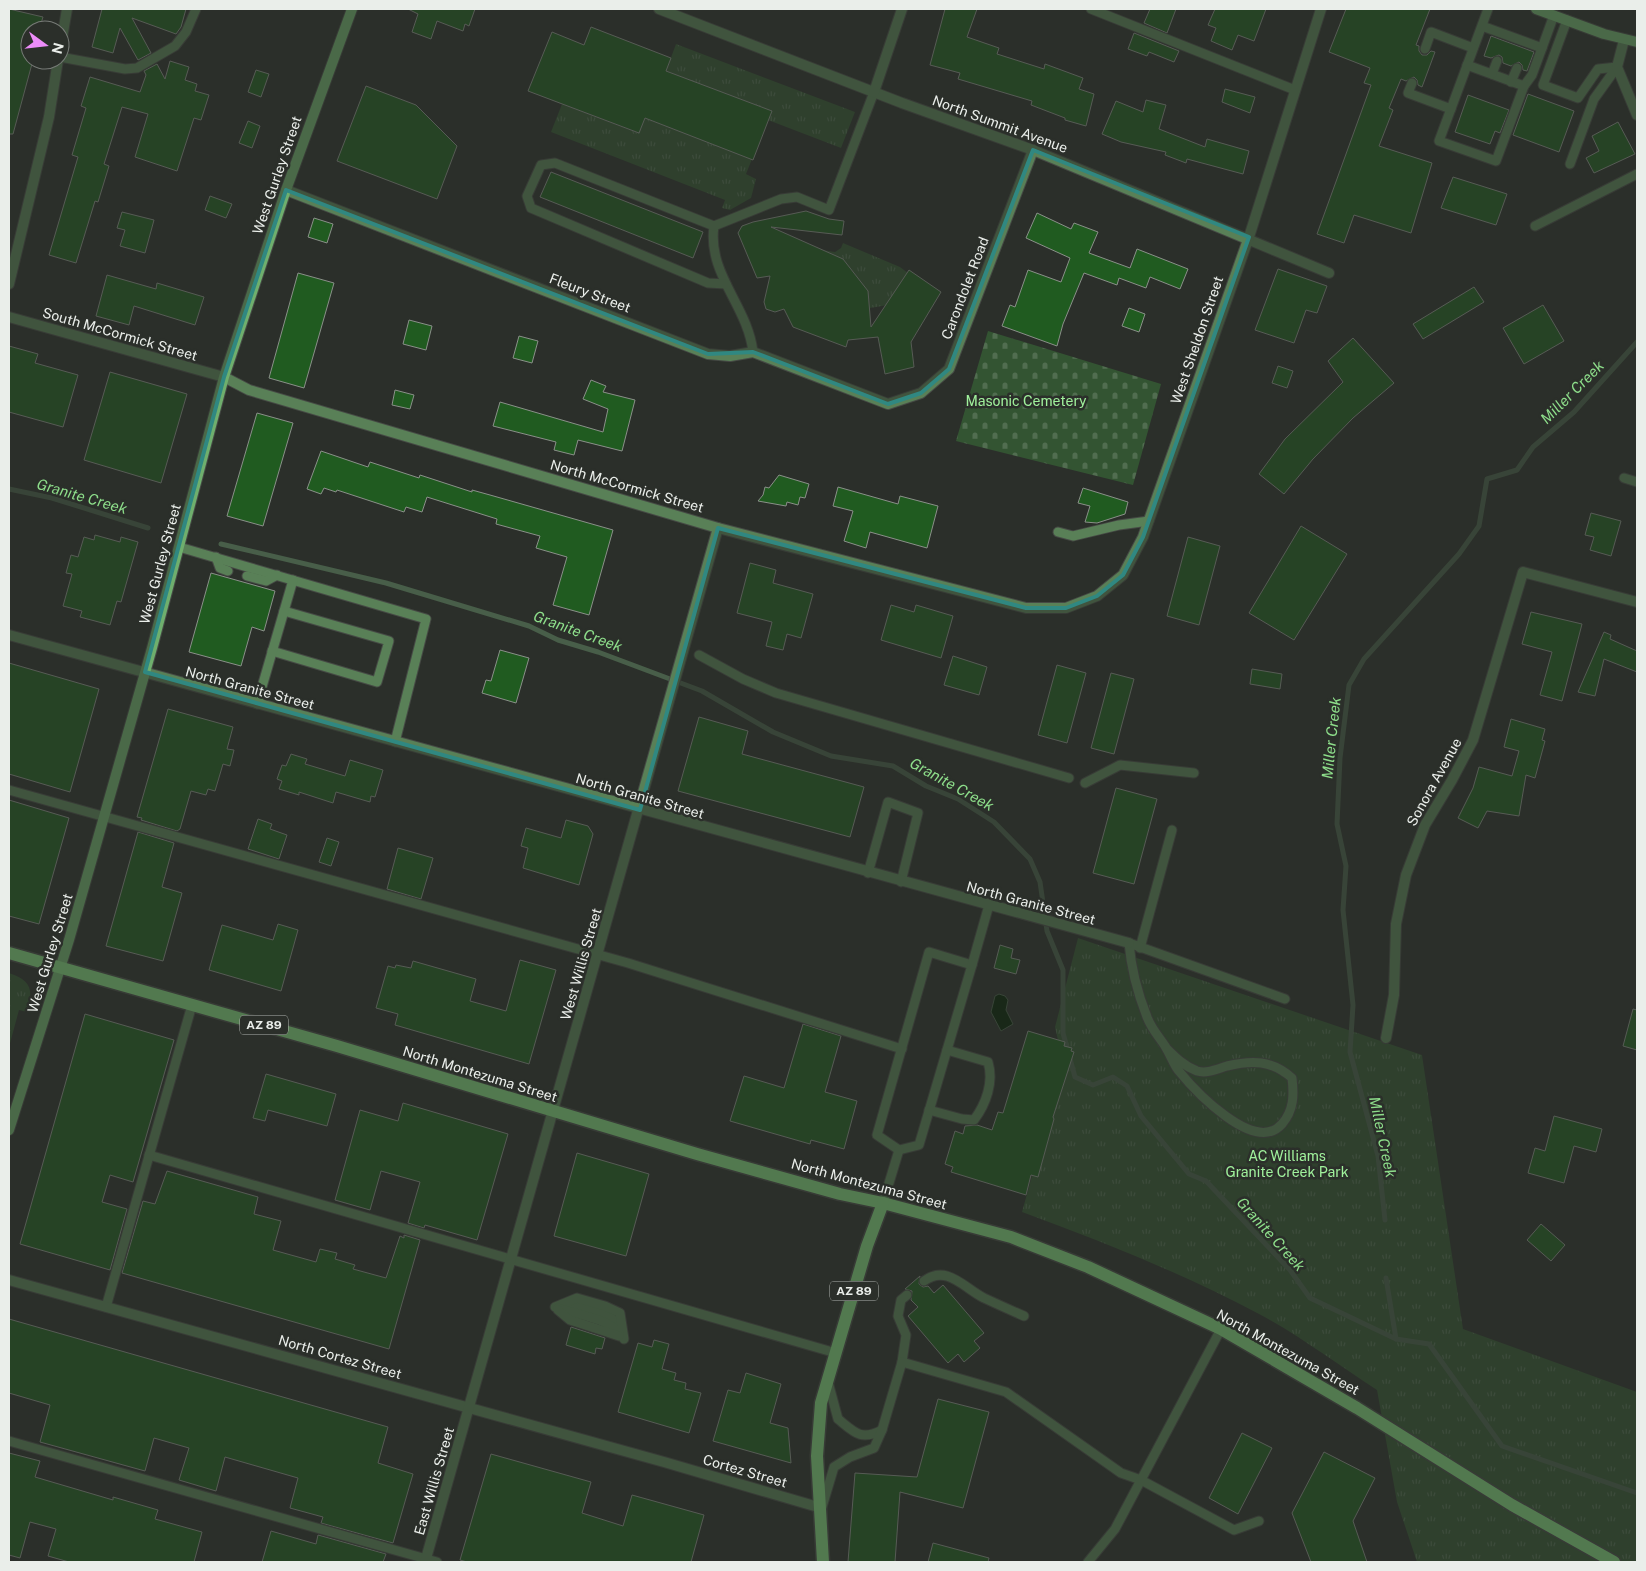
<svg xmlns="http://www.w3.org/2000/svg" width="1646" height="1571" font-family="'Public Sans',sans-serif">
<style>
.cemetery{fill:url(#cemetery-stones)}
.park{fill:url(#park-tufts)}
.water{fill:#032104;stroke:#485e49}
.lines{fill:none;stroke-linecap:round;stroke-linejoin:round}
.stream{stroke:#485e49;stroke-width:5}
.building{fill:#205b20;stroke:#8a9089}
.lane-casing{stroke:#464a45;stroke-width:11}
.street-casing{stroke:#464a45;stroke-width:12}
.secondary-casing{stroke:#464a45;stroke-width:12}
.primary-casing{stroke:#464a45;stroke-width:15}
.lane{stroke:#598057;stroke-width:9}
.street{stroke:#598057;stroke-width:10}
.secondary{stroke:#6faf6d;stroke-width:10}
.primary{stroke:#80d27c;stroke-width:12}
.marked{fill:none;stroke:#308881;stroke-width:4;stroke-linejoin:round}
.labels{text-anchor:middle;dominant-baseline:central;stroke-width:5;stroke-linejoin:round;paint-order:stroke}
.shield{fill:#2b2f2a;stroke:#b1b5b0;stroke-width:1}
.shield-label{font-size:12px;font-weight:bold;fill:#eaeeea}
.street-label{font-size:14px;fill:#eaeeea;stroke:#2b2f2a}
.park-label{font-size:14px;fill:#a0f19c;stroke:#2b2f2a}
.water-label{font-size:15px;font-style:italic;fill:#8ddd8a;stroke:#2b2f2a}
</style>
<defs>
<pattern id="cemetery-stones" width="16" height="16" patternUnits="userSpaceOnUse" patternTransform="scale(1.25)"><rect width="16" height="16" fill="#335432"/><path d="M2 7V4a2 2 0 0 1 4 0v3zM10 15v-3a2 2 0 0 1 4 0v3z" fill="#516d50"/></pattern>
<pattern id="park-tufts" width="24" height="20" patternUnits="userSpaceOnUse" patternTransform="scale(1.25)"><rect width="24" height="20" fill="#335432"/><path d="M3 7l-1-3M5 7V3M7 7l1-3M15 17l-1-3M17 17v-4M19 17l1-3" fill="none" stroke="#516d50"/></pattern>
</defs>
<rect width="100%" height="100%" fill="#2b2f2a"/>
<path class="cemetery" d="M988,331L1161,384L1133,485L956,441Z"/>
<g class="park">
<path d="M676,44L855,112L841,148L768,120L771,111L666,71Z"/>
<path d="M562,104L638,133L645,118L752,159L746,174L756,179L751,198L730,210L722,208L725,200L551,132Z"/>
<path d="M843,243L900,267L908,273L894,304L870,308L868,291L843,259L822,250L835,252L841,248Z"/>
<path d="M1078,938L1422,1055L1463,1329L1637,1392V1562H1417L1397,1502L1377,1390C1338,1365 1300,1336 1259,1314C1182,1273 1103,1242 1022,1212L1063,1063L1055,1027Z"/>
<path d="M9,973C31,980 34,990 27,1012L19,1010L9,1047Z"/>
</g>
<path class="water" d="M999,994L1005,996L1008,1000L1006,1010L1013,1024L1001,1031L991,1012L995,996Z"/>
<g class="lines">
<g class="stream">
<path d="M9,489L52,498L148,528"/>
<path d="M221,544L386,583L529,626L558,640L598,652L702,691L773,732L831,756L893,766L926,786L958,799L994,822L1030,859L1040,882L1047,931L1063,970V1033L1075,1077L1093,1085L1113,1077L1127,1086L1141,1116L1189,1174L1206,1181L1290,1270L1310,1298L1396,1339L1429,1344L1502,1446L1637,1493"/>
<path d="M1385,1220L1378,1156L1350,1052L1353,1005L1343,910L1346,866L1337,824L1340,758L1349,685L1364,659L1459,554L1479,526L1487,479L1517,470L1533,447L1574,412L1637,342"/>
<path d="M1386,1278L1396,1339"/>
</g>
</g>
<g class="building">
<path d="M9,9L43,17L39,30H30V60H33L13,134H9Z"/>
<path d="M102,9H186L181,27L176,34L132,18L151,53L138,60L120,28L113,53L92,47Z"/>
<path d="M408,9H475L469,26L465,24L463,31L437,21L431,39L412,32L418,14Z"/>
<path d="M945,9H977L967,37L999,48L997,54L1044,69L1045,64L1083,78L1079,89L1094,94L1086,126L1065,120V118L1031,105L1032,101L958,79L960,73L930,65Z"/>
<path d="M1150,9H1176L1167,33L1144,23Z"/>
<path d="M1215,9H1266L1254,41L1238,35L1232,50L1211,41L1216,28L1208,25Z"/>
<path d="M1346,9H1430L1416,45L1419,46V51L1422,55H1427L1431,51L1435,52L1422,87L1418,85L1417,80L1414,77L1406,81L1401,79L1389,108L1393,110L1379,146L1432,163L1411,233L1354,215L1344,243L1317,234L1371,85L1364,83L1370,68L1329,52Z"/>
<path d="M591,27L671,58L666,71L772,111L753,160L645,118L639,133L528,91L552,32L584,45Z"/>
<path d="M1134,33L1179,51L1174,62L1149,52L1147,56L1128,49Z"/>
<path d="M1491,36L1534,52L1527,71L1523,70L1522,65L1519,62L1511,66L1503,63L1502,57L1499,55L1491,58L1484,56Z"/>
<path d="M170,61L189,67L185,80L197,84L195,91L209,95L201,120L194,118L177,171L135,157L148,114L122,107L104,164L109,166L98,202L95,201L76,263L49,255L78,157L72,155L86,108L81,106L90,77L140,92L146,75L144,71L157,64L165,79Z"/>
<path d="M256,70L269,74L261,97L248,92Z"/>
<path d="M366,86L416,105L457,146L437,199L337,161Z"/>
<path d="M1225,89L1255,97L1250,113L1222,102Z"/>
<path d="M1528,94L1574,111L1559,152L1513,135Z"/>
<path d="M1468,95L1509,110L1500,133L1495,131L1490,144L1455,132Z"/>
<path d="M1146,100L1166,105L1159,129L1205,147L1207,139L1249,151L1243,174L1187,159L1186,163L1165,155L1166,152L1121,142L1102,134L1116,101L1143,112Z"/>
<path d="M248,121L260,126L252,148L239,143Z"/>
<path d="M1618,122L1635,154L1594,173L1586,158L1599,151L1592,136Z"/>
<path d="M551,172L703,232L693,258L540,197Z"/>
<path d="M1453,177L1507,194L1496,225L1441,208Z"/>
<path d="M210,196L232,204L226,218L205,210Z"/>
<path d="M806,211L829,219L844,221L842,235L771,227L843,259L868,291L871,327L909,270L941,292L911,342L914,367L885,374L878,337L848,340L846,347L793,327L784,309L775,312L766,309L764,302L770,276L757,278L738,233L742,226L753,222Z"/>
<path d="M122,212L154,220L145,253L120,246L125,230L117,228Z"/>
<path d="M1037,213L1071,229L1074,223L1098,232L1089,253L1130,268L1137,249L1188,269L1180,289L1150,277L1146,288L1119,278L1117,285L1084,273L1063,324L1057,346L1002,326L1010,305L1015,307L1028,270L1061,282L1070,258L1026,238Z"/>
<path d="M314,218L333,224L327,243L308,237Z"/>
<path d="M1278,269L1327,286L1317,313L1306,310L1294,343L1255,330Z"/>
<path d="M298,273L334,283L304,388L269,378Z"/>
<path d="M107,275L156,289L157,283L204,297L195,325L134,306L129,325L96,316Z"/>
<path d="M1474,287L1484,302L1423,339L1413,324Z"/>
<path d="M1543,305L1564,341L1524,364L1503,328Z"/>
<path d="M1129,308L1145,314L1139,332L1122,326Z"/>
<path d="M409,320L432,326L426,350L403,344Z"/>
<path d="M519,336L538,341L532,363L513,358Z"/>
<path d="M1353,338L1394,383L1353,418L1313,459L1284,494L1259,474L1285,439L1343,382L1328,361Z"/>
<path d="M9,346L38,354L35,363L78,375L63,427L9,412Z"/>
<path d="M1278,366L1293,371L1287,388L1272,383Z"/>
<path d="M110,372L187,394L161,483L84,460Z"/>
<path d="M591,380L606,386L603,392L635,400L622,451L578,440L574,455L554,450L556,442L493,426L500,402L603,432L608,409L583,399Z"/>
<path d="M395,390L414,395L410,409L392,405Z"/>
<path d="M257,413L293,423L263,526L227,516Z"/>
<path d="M321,451L368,467L370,462L419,478L420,475L472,492V490L490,495L613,530L589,615L553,605L567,557L536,548L540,536L496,524L497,519L427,497L422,512L406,507L404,512L337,490L336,492L324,488L321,494L307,489Z"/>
<path d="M779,475L809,484L805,498L800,497L798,505L787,502L786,506L758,501L763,495L765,487L769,488Z"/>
<path d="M838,487L898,504L900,496L938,506L927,548L870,532L866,548L844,541L853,511L833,506Z"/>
<path d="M1083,488L1128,502L1125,514L1097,523L1085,522L1090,506L1078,503Z"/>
<path d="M1591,513L1621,521L1611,556L1590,550L1594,537L1585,535Z"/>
<path d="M1301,526L1347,554L1294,640L1249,613Z"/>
<path d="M95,535L120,542L121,537L138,542L121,602L117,601L110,625L80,617L82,611L63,606L72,574L66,573L71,555L78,557L84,537L94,540Z"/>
<path d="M1188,537L1220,546L1199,625L1167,616Z"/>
<path d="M750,563L776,570L773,583L813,594L801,638L787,634L783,650L766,646L772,622L737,613Z"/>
<path d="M211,573L275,591L264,631L252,627L241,666L189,652Z"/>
<path d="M891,605L914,612L916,605L953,616L941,658L881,640Z"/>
<path d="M1531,612L1582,624L1562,701L1540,695L1552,652L1522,644Z"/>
<path d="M1604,632L1611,635L1610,639L1637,651V672L1604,659L1595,696L1578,692Z"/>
<path d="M500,650L529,658L516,703L482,693L486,680L491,681Z"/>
<path d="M953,656L987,667L979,695L944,685Z"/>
<path d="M9,663L99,689L70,792L9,774Z"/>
<path d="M1057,665L1086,673L1067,743L1038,735Z"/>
<path d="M1252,669L1282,674L1280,689L1250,684Z"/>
<path d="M1111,673L1134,679L1114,754L1091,748Z"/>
<path d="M168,709L233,727L227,749L234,750L230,766L223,764L215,791L208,789L206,795L191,791L180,829L177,831L141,820L142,818L137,817Z"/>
<path d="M699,717L748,731L742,754L864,787L850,837L678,791Z"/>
<path d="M1511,719L1545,729L1542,740L1545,741L1535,778L1526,775L1519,816L1487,811L1478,828L1458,818L1473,788L1479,767L1512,776L1519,751L1504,747Z"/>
<path d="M291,754L307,759L305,764L345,776L350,760L383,770L375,797L371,796L370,802L336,792L333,803L299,792V795L279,789L282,781L277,779L282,765L286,766Z"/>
<path d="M1116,788L1157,799L1134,884L1093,873Z"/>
<path d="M9,800L69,818L39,924L9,916Z"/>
<path d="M258,819L272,824L270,829L287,835L279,859L248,849Z"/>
<path d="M566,820L588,826L593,834L579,885L523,868L528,848L521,846L526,828L561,838Z"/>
<path d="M138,832L174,843L162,887L182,893L163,961L106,946Z"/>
<path d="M327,838L339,842L331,866L319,862Z"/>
<path d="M398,848L433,858L421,899L387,889Z"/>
<path d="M278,924L298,930L281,991L209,970L222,925L273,940Z"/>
<path d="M1000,945L1013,949L1011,958L1020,960L1016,974L994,968Z"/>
<path d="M520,960L556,970L529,1064L395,1025L398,1014L376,1008L388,966L395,968L396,965L411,968L413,961L476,979L470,1001L506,1011Z"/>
<path d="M1633,1009L1637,1010V1050L1623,1046Z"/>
<path d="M85,1014L174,1040L133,1182L110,1175L102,1202L127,1209L110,1270L20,1244Z"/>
<path d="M803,1024L841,1036L825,1092L857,1101L844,1149L811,1140L810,1144L730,1121L744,1076L784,1088Z"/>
<path d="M1028,1031L1065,1042L1064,1046L1072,1048L1071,1051L1074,1052L1053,1117L1054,1119L1038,1177L1031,1175L1026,1195L951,1172L953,1167L945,1164L955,1131L963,1134L965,1126L977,1125L992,1130L998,1112L1003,1113Z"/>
<path d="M266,1074L336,1094L327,1126L268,1110L265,1121L253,1118Z"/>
<path d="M403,1103L508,1134L477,1240L425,1225L424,1228L408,1223L420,1182L381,1171L370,1210L335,1200L360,1110L398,1121Z"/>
<path d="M1554,1116L1602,1129L1596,1152L1574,1146L1564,1183L1528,1173L1535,1148L1545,1151Z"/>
<path d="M577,1153L649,1174L626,1256L554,1236Z"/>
<path d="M167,1171L258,1197L254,1214L281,1221L273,1250L316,1262L320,1249L337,1253L335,1259L355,1265L353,1269L386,1278L400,1236L404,1238V1235L420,1240L389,1349L122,1273L143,1201L155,1204Z"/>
<path d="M1541,1224L1565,1245L1551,1261L1527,1240Z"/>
<path d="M920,1276L919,1284L923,1287L928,1286L934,1293L943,1285L984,1333L974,1341L980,1348L964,1362L958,1354L948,1363L908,1316L918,1307L911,1300L912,1291L905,1289Z"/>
<path d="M9,1319L388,1427L378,1463L413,1474L393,1543L321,1523L323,1517L290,1508L298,1478L225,1457L216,1491L179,1480L189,1448L154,1438L145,1471L40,1442L50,1405L9,1393Z"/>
<path d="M571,1327L605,1338L602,1349L596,1348L595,1354L566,1345Z"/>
<path d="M654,1340L669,1344L662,1369L676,1373L674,1380L686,1383L685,1389L701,1393L689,1433L618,1412L638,1343L652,1347Z"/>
<path d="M746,1373L781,1384L770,1423L788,1428L791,1463L713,1441L728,1390L740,1393Z"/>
<path d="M938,1399L989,1412L963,1508L900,1492L895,1562H848L855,1473L917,1477Z"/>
<path d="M1242,1433L1272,1448L1238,1514L1209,1498Z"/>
<path d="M1324,1452L1375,1478L1353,1521L1367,1562H1311L1292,1513Z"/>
<path d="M9,1453L40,1461L35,1477L113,1500V1497L158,1510L155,1519L202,1532L194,1562H69L48,1556L56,1529L30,1522L20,1558L9,1555Z"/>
<path d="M491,1454L591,1482L582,1513L623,1526L632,1495L704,1515L691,1562H467L460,1560Z"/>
<path d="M271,1531L316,1544L318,1535L386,1554L383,1562H262Z"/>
<path d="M933,1543L989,1558L988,1562H928Z"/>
</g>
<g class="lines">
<g class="lane-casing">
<g id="lane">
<path d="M1091,9L1295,90"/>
<path d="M1567,20L1543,85L1578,98L1598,69L1617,67"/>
<path d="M1482,26L1542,48L1532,75L1524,86L1496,161L1439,141L1488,9"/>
<path d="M1542,48L1554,15"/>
<path d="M1425,49L1431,32L1473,48"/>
<path d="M60,57L125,69L137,68L175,46L186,32L196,9"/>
<path d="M1467,65L1524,86"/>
<path d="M1492,74L1497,61"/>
<path d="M1511,82L1517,68"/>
<path d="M1412,83L1408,93L1451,109"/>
<path d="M1570,164L1594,99L1617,67"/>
<path d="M714,226C707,274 748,306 753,352"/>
<path d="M1535,226L1637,174"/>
<path d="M726,284L708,283L531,208L527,196L541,165L555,163L714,226L781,199L797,197L829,210L874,92"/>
<path d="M1624,478L1637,482"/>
<path d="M1058,532L1073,536L1119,525L1149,521"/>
<path d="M179,547L426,619L395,742"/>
<path d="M216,557L220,568L228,571"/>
<path d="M247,576L266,581L277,575"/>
<path d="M272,651L377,682L389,641L284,611"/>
<path d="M699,655L743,679L776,693L1069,778"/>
<path d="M257,704L293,580"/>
<path d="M1085,783L1120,765L1194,773"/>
<path d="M9,790L628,963L902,1049"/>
<path d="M868,873L888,802L918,813L901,882"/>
<path d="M1140,948L1172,830"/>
<path d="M929,952L972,965L919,1145L899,1150L877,1135Z"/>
<path d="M972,965L989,905"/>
<path d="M1166,1048C1176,1058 1184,1066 1197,1071C1207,1074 1217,1069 1227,1066C1252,1060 1272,1060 1292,1078C1294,1095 1294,1110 1282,1124C1255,1155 1195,1091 1178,1070C1173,1063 1170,1054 1165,1046C1159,1037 1151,1028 1147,1017C1138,994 1131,968 1129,943L1285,999"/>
<path d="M929,1110L962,1119L974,1120C986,1104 994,1082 988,1062L947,1050"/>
<path d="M149,1155L836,1353"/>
<path d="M883,1203L899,1150"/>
<path d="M924,1281C947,1264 964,1288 984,1298C997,1304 1010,1310 1024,1316"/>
<path d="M564,1306C583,1305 612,1311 620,1329"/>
<path d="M106,1307L192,1005"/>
<path d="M555,1307L577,1298L605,1306L620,1313L624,1339"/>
<path d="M558,1308C577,1315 605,1317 619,1333"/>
<path d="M558,1310L570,1320L619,1336"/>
<path d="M902,1362L906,1335L898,1316L901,1300L907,1295"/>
<path d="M828,1382L838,1419C855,1433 861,1441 882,1430"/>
<path d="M9,1441L437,1562"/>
<path d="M822,1507L834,1467L850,1457L874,1448L882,1430L902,1362L1006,1392L1121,1473L1141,1480L1234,1530L1259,1521"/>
<path d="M1088,1562L1115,1529L1221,1329"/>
</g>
</g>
<g class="street-casing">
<g id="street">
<path d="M659,9L902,103L1033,150L1329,273"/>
<path d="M1624,40L1617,67L1637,115"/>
<path d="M60,50L67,9"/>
<path d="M874,92L902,9"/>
<path d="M286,190L708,354L730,356L753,352L888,404L921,393L949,369L1033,150"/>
<path d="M9,284L49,117L58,60"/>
<path d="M9,317L224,377L249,390L718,528L1026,608H1066L1097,596L1123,575L1143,537L1249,237L1321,9"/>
<path d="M9,635L1129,943"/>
<path d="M1386,1038L1394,995L1396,924L1406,875L1425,825L1452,780L1473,740L1523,572L1637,602"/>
<path d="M9,1280L664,1462L818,1507"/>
<path d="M425,1562L718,528"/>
</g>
</g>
<g class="secondary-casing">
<g id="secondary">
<path d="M1536,9L1604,34L1637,42"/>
<path d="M9,1130L69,940L152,648L224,377L286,190L352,9"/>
</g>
</g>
<g class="primary-casing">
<g id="primary">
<path d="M9,953L337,1046L697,1154L840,1194L883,1203L1011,1237L1088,1267L1221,1329L1357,1408L1512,1505L1614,1562"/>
<path d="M823,1562L817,1456L821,1403L867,1246L883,1203"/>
</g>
</g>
<use href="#lane" class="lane"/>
<use href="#street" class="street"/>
<use href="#secondary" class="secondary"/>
<use href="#primary" class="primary"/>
</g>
<path d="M0 0H1646V1571H0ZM1033,150L1249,237L1143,537L1123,575L1097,596L1066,608H1026L718,528L640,810L145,672L224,377L286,190L708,354L753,352L888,404L921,393L949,369Z" fill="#2b2f2a" fill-opacity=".55" fill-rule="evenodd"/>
<path class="marked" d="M1033,150L1249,237L1143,537L1123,575L1097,596L1066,608H1026L718,528L640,810L145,672L224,377L286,190L708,354L753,352L888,404L921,393L949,369Z"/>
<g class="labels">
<g class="shield">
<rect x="240" y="1015.5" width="48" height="19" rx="4"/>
<rect x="830" y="1281.5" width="48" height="19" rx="4"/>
</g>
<g class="shield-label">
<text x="264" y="1025">AZ 89</text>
<text x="854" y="1291">AZ 89</text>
</g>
<g class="street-label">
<text transform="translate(1000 124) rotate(20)">North Summit Avenue</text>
<text transform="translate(277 175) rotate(-71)">West Gurley Street</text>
<text transform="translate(965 288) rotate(-69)">Carondolet Road</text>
<text transform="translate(590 293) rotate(21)">Fleury Street</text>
<text transform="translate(120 334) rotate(16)">South McCormick Street</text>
<text transform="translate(1197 340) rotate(-71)">West Sheldon Street</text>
<text transform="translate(627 486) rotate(16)">North McCormick Street</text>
<text transform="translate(160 564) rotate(-75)">West Gurley Street</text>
<text transform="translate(250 688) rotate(15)">North Granite Street</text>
<text transform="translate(1434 782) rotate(-61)">Sonora Avenue</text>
<text transform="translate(640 796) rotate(16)">North Granite Street</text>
<text transform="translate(1031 903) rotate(15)">North Granite Street</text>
<text transform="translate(50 953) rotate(-73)">West Gurley Street</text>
<text transform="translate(581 964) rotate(-74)">West Willis Street</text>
<text transform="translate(480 1074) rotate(17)">North Montezuma Street</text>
<text transform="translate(869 1184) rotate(15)">North Montezuma Street</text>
<text transform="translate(1288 1352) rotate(29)">North Montezuma Street</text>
<text transform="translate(340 1357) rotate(16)">North Cortez Street</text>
<text transform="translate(745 1471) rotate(16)">Cortez Street</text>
<text transform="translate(434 1481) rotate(-74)">East Willis Street</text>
</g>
<g class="park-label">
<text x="1026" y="401">Masonic Cemetery</text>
<text x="1287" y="1156">AC Williams<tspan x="1287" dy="16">Granite Creek Park</tspan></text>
</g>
<g class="water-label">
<text transform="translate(1572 392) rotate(-45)">Miller Creek</text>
<text transform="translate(82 496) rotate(16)">Granite Creek</text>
<text transform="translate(578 631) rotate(20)">Granite Creek</text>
<text transform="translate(1331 738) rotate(-84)">Miller Creek</text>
<text transform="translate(952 784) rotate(29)">Granite Creek</text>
<text transform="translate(1383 1137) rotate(78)">Miller Creek</text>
<text transform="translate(1271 1234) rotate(48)">Granite Creek</text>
</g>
</g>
<rect width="1646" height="1571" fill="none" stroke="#eaeeea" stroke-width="20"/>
<g transform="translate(45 45) rotate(105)"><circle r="24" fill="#2b2f2a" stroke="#777b77"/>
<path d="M0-4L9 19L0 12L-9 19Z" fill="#ed8cf9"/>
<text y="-8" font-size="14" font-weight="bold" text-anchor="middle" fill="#eaeeea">N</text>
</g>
</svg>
